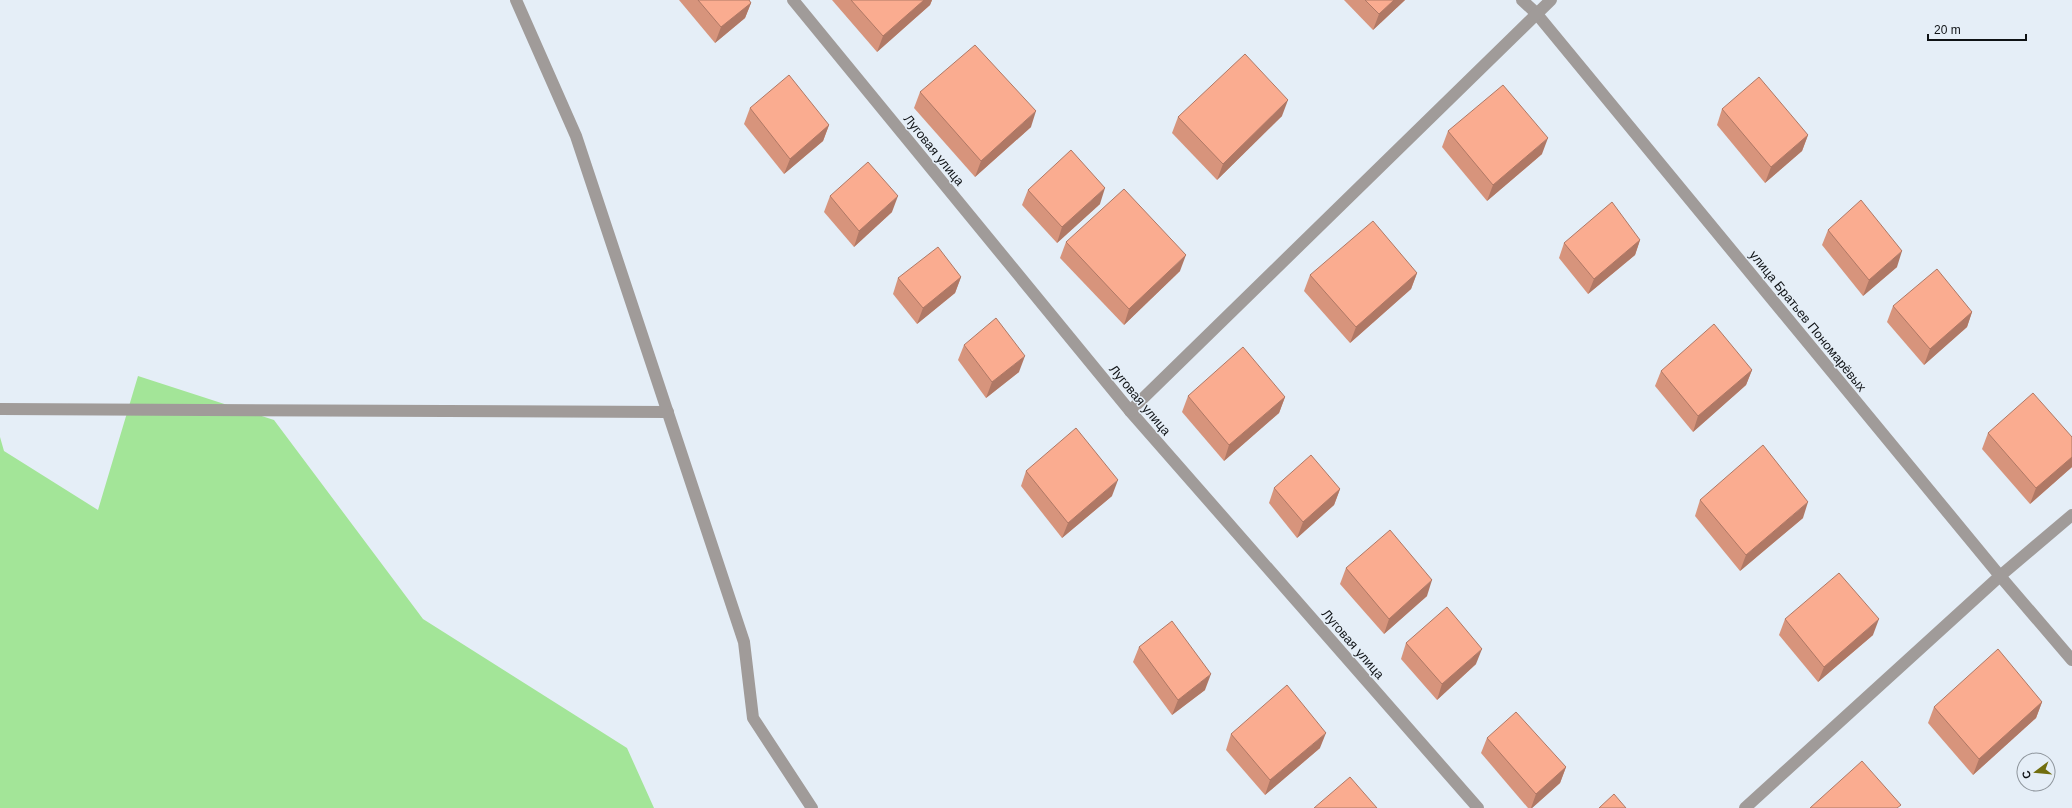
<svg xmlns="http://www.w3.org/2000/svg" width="2072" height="808" font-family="Helvetica,sans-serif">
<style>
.green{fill:#a3e598}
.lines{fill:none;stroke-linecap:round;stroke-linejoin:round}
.minor{stroke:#a09b99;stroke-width:12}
.wall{fill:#d7947c}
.shaded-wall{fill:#af7865}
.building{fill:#faac90;stroke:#af7865}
.labels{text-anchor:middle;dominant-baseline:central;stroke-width:3;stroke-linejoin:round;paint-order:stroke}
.street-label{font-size:13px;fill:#0f1215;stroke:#e5eef7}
</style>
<rect width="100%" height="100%" fill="#e5eef7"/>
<path class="green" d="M138,376L274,420L423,619L627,748L654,808H0V437L4,451L98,510Z"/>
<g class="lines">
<g class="minor">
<path d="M516,0L576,136L744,642L753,718L812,808"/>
<path d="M793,0L1130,411L1478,808"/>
<path d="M1522,0L1536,13L2000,576L2072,660"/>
<path d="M0,409L668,412"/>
<path d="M1130,411L1551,0"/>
<path d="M1745,808L2000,576L2072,515"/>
</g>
</g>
<g class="wall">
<path d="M679,0H749L751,3L745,18L715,43Z"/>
<path d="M832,0H932L930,5L877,52Z"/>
<path d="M1344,0H1405L1373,30Z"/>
<path d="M920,92L1031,127L975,177L914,108Z"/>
<path d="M750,108L829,125L823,141L784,174L744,124Z"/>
<path d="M1722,109L1808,135L1802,151L1765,183L1717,125Z"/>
<path d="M1282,116L1217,180L1172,133L1178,117Z"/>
<path d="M1448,131L1542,154L1487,201L1442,147Z"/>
<path d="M1028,190L1100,204L1057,243L1022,205Z"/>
<path d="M830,196L892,212L854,247L824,212Z"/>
<path d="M1828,230L1897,267L1863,296L1822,245Z"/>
<path d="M1640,240L1635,255L1588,294L1559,258L1564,243Z"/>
<path d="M1066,242L1180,271L1124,325L1060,258Z"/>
<path d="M1417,273L1411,289L1350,343L1304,291L1310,275Z"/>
<path d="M961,277L955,293L917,324L893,294L898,278Z"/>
<path d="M1893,306L1972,312L1967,327L1924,365L1887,322Z"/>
<path d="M964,345L1019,372L986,398L958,360Z"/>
<path d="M1752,370L1746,385L1693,432L1655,386L1661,371Z"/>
<path d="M1188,396L1285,397L1279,413L1224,461L1182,412Z"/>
<path d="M1988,433L2072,437V467L2030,504L1982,449Z"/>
<path d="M1026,471L1112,496L1062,538L1021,486Z"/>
<path d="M1274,488L1340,489L1334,505L1297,538L1269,503Z"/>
<path d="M1700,500L1803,518L1740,571L1695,516Z"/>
<path d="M1346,568L1427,596L1384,634L1340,584Z"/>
<path d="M1785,619L1873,635L1818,682L1779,635Z"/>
<path d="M1406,643L1476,664L1437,700L1401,659Z"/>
<path d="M1139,647L1205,690L1172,715L1133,662Z"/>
<path d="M2042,702L2036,718L1973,775L1928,723L1934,707Z"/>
<path d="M1231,734L1320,748L1265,795L1226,750Z"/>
<path d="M1487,738L1566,767L1560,783L1532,808H1528L1481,753Z"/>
</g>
<g class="shaded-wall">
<path d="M924,0H932L930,5L877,52L883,36Z"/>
<path d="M1394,0H1405L1373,30L1379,14Z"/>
<path d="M751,3L745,18L715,43L721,27Z"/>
<path d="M1288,100L1282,116L1217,180L1223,164Z"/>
<path d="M1036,111L1031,127L975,177L981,161Z"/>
<path d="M829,125L823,141L784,174L790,159Z"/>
<path d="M1808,135L1802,151L1765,183L1771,167Z"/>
<path d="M1548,138L1542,154L1487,201L1493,185Z"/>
<path d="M1105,188L1100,204L1057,243L1062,227Z"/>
<path d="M898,196L892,212L854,247L859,231Z"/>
<path d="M1640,240L1635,255L1588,294L1594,279Z"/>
<path d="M1902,251L1897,267L1863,296L1869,280Z"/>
<path d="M1186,255L1180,271L1124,325L1129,309Z"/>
<path d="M1417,273L1411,289L1350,343L1356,327Z"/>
<path d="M961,277L955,293L917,324L923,308Z"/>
<path d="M1972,312L1967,327L1924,365L1930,349Z"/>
<path d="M1025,356L1019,372L986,398L992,382Z"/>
<path d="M1752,370L1746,385L1693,432L1698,416Z"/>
<path d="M1285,397L1279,413L1224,461L1229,445Z"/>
<path d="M2072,457V467L2030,504L2036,488Z"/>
<path d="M1118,480L1112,496L1062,538L1068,523Z"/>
<path d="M1340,489L1334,505L1297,538L1303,522Z"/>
<path d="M1808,502L1803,518L1740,571L1746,555Z"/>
<path d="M1432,580L1427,596L1384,634L1389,619Z"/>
<path d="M1879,619L1873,635L1818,682L1824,667Z"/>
<path d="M1482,649L1476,664L1437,700L1442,684Z"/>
<path d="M1211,674L1205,690L1172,715L1178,700Z"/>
<path d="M2042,702L2036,718L1973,775L1979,759Z"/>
<path d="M1326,733L1320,748L1265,795L1270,780Z"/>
<path d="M1566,767L1560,783L1532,808H1531L1536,794Z"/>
</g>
<g class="building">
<path d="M698,0H749L751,3L721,27Z"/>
<path d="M851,0H924L883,36Z"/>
<path d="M1365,0H1394L1379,14Z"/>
<path d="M975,45L1036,111L981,161L920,92Z"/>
<path d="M1245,54L1288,100L1223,164L1178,117Z"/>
<path d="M789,75L829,125L790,159L750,108Z"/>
<path d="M1759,77L1808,135L1771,167L1722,109Z"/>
<path d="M1503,85L1548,138L1493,185L1448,131Z"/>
<path d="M1071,150L1105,188L1062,227L1028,190Z"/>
<path d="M868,162L898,196L859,231L830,196Z"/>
<path d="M1124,189L1186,255L1129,309L1066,242Z"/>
<path d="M1861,200L1902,251L1869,280L1828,230Z"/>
<path d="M1612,202L1640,240L1594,279L1564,243Z"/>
<path d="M1373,221L1417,273L1356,327L1310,275Z"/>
<path d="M938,247L961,277L923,308L898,278Z"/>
<path d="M1937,269L1972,312L1930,349L1893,306Z"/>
<path d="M996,318L1025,356L992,382L964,345Z"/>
<path d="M1714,324L1752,370L1698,416L1661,371Z"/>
<path d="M1243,347L1285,397L1229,445L1188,396Z"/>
<path d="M2033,393L2072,437V457L2036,488L1988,433Z"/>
<path d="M1076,428L1118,480L1068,523L1026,471Z"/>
<path d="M1763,445L1808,502L1746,555L1700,500Z"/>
<path d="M1311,455L1340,489L1303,522L1274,488Z"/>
<path d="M1390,530L1432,580L1389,619L1346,568Z"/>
<path d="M1839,573L1879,619L1824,667L1785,619Z"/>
<path d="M1447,607L1482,649L1442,684L1406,643Z"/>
<path d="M1172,621L1211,674L1178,700L1139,647Z"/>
<path d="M1998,649L2042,702L1979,759L1934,707Z"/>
<path d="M1287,685L1326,733L1270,780L1231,734Z"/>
<path d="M1516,712L1566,767L1536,794L1487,738Z"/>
<path d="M1862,761L1901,805L1897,808H1810Z"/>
<path d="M1350,777L1377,808H1314Z"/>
<path d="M1614,794L1626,808H1599Z"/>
</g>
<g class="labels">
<g class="street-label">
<text transform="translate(934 150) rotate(51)">Луговая улица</text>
<text transform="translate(1808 321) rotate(51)">улица Братьев Пономарёвых</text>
<text transform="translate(1140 400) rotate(50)">Луговая улица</text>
<text transform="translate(1353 644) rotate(49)">Луговая улица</text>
</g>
</g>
<g transform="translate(2036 772) rotate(254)"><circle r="19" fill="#e5eef7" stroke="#8f969d"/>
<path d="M0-3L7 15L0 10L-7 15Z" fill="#716e0e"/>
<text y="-6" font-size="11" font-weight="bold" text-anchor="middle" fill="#0f1215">С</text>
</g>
<path d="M1928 34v6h98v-6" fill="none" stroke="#0f1215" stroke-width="2"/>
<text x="1934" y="34" font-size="12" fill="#0f1215" stroke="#e5eef7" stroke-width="3" paint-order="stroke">20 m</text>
</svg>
